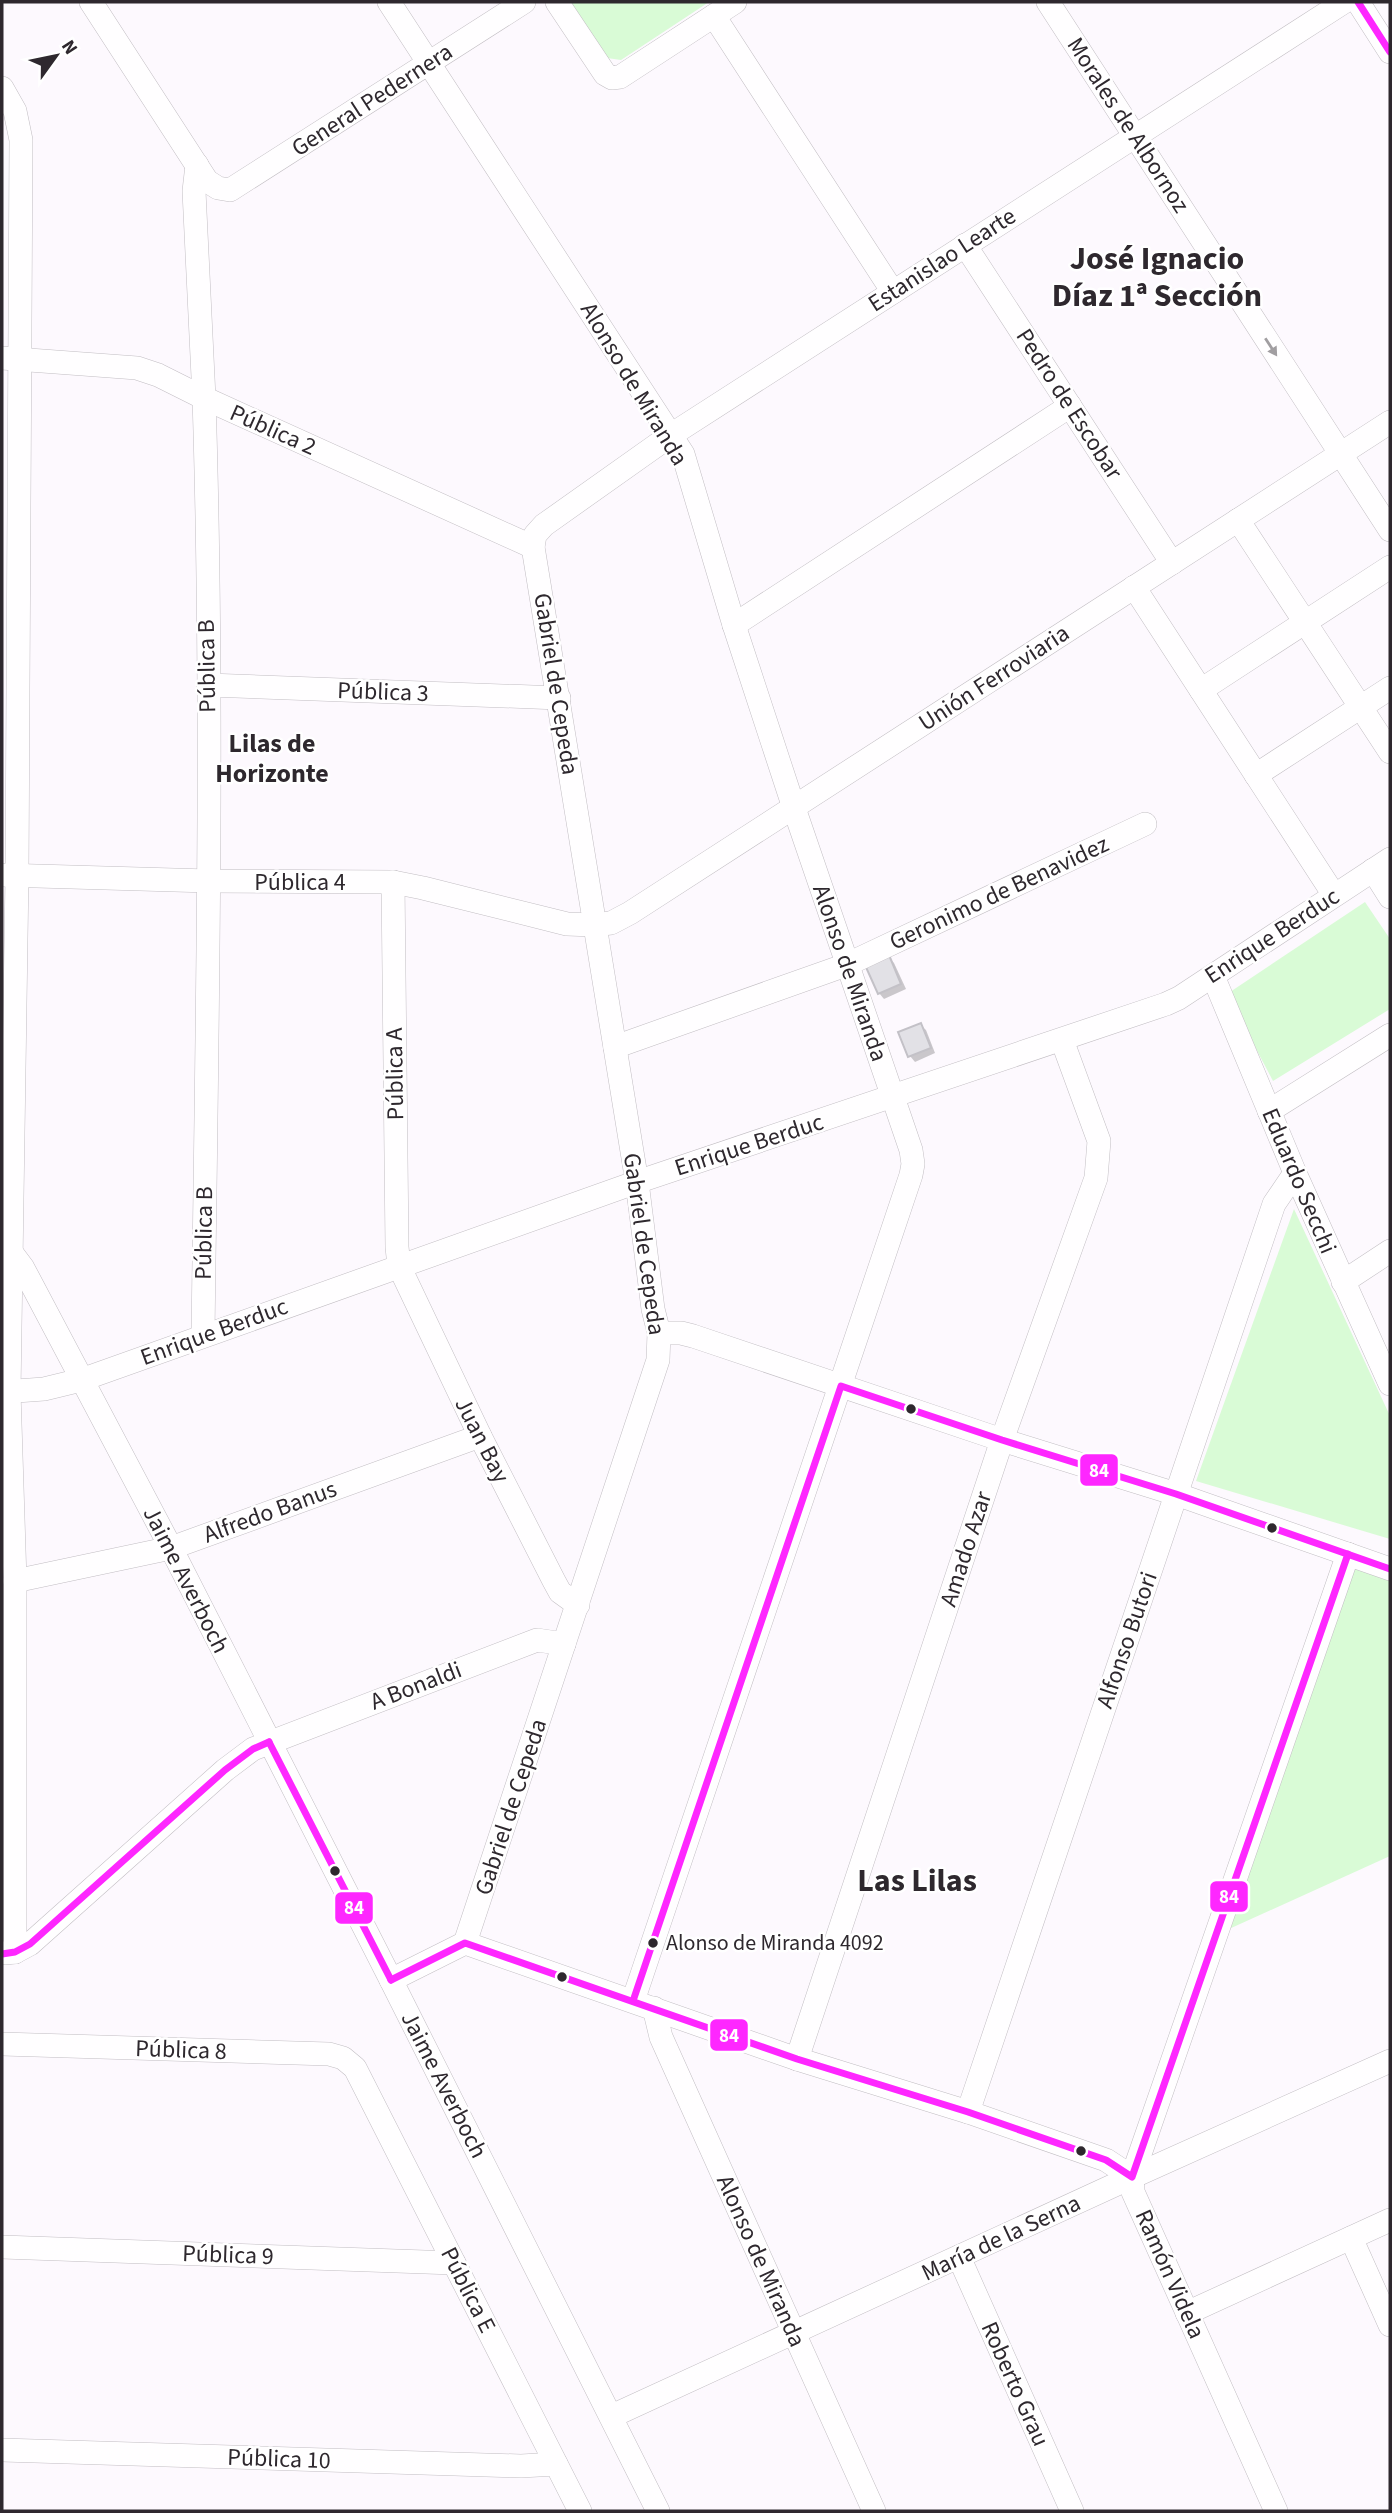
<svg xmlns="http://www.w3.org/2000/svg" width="1392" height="2513" font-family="'Source Sans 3',sans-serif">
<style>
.green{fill:#d9fbd6}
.shadow{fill:#0003}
.building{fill:#e2e1e6;stroke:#c3c1c7;stroke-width:2}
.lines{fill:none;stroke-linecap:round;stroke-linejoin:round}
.street-casing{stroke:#c2bec3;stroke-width:24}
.street{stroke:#fffeff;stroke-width:23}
.bus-1-casing{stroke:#fff;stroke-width:12}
.bus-1{stroke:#fe27ff;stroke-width:7}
.oneway{fill:#a19ea1}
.bus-dot{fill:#2e282e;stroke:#fff;stroke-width:2.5}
.labels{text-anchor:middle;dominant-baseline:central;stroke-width:5;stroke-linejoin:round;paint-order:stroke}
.bus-label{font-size:22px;fill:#2e282e;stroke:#fff;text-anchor:start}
.street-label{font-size:24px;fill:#2e282e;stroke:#fff}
.neighbourhood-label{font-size:26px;font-weight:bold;fill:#2e282e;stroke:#fff}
.district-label{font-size:32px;font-weight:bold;fill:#2e282e;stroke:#fff}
.line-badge{stroke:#fff;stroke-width:2.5}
.badge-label{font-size:19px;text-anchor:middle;font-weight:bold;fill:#fff}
</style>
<rect width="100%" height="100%" fill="#fdf9fe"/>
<g class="green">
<path d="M567,2H709L621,60L607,58Z"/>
<path d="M1365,902L1390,939V1009L1273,1081L1227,994Z"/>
<path d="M1294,1209L1390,1416V1539L1196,1481Z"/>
<path d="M1355,1563L1390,1575V1856L1229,1929Z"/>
</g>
<g class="shadow">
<path d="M888,957L894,963L906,989L884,999L879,993Z"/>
<path d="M920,1025L926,1030L935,1053L915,1062L910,1056L900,1033Z"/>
</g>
<g class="building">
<path d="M889,955L901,984L878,994L865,965Z"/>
<path d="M921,1023L931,1048L908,1057L898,1032Z"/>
</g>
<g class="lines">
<g class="street-casing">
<g id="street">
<path d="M91,2L207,181L218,188L230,190L524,2"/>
<path d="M389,2L683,454L734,625L794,808L911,1150L913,1164L911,1175L633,2001"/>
<path d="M557,2L605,74L612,78L620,77L735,2"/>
<path d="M1048,2L1390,530"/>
<path d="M1358,2L1390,52"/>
<path d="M714,16L893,292"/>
<path d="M2,88L15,111L21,140L17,875L9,1392L15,1581V1952"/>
<path d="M197,165L194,191C197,260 201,329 204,398C214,710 207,1023 203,1336"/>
<path d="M965,245L1172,563"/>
<path d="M2,358L137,368L158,375L204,398L533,547"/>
<path d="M1238,520L1390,752"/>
<path d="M1134,587L1334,895"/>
<path d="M734,625L1070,406"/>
<path d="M208,685L559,698"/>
<path d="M1201,690L1390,567"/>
<path d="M1256,775L1390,688"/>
<path d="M1373,870L1390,897"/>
<path d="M2,875L209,881L393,882L423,888L567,924L593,925L611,923L630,913L1390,422"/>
<path d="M393,882L397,1247L399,1266L480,1436L554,1581L560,1592L578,1605"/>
<path d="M1213,976L1295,1173L1390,1384"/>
<path d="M615,1047L846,965L1145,824"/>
<path d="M1269,1111L1390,1035"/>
<path d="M11,1252L23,1268L171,1548L391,1980L658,2511"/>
<path d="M1343,1282L1390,1251"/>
<path d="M659,1333H681L693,1336L1002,1440L1176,1494L1390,1569"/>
<path d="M2,1392L44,1389L81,1380L637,1182L1166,1004L1179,998L1390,859"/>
<path d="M15,1581L171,1548L480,1436"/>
<path d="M465,1943L658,1360L659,1333L653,1309L637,1182L533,547L535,535L544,525L671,435L1344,2"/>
<path d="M5,1953L15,1952L30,1944L225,1770L253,1749L537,1640L564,1644"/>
<path d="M391,1980L465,1943L797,2059L968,2112L1106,2160L1132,2177"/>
<path d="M654,2008L661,2037L874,2511"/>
<path d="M2,2044L329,2054L343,2058L355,2068L580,2511"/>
<path d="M797,2059L1002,1440L1096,1178L1099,1141L1062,1040"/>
<path d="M968,2112L1274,1204L1295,1173"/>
<path d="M1351,2238L1390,2325"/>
<path d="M2,2247L454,2263"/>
<path d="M959,2257L1072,2511"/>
<path d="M1187,2313L1390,2220"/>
<path d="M612,2416L1132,2177L1390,2061"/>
<path d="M2,2450L521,2466L556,2464"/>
<path d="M1276,2511L1133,2192L1132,2177L1348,1554"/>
</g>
</g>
<use href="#street" class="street"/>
<g class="bus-1-casing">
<g id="bus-1">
<path d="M1358,2L1390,52"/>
<path d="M269,1742L391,1980"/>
<path d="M2,1954L15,1952L30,1944L225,1770L253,1749L269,1742"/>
<path d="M391,1980L465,1943L797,2059L968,2112L1106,2160L1132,2177L1348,1554"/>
<path d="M633,2001L841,1386L1002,1440L1176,1494L1390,1569"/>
</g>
</g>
<use href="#bus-1" class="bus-1"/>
</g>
<defs><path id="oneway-solid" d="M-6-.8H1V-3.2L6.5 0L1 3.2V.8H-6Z" transform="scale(1.75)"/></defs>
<use class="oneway" href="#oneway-solid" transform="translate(1271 347) rotate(57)"/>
<g class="bus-dot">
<circle cx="911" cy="1409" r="6"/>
<circle cx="1272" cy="1528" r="6"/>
<circle cx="335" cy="1871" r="6"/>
<circle cx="653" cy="1943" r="6"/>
<circle cx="562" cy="1977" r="6"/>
<circle cx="1081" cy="2151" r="6"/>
</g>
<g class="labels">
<g class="bus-label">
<text x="666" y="1943">Alonso de Miranda 4092</text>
</g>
<g class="street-label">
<text transform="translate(372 100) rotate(-33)">General Pedernera</text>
<text transform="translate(1128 125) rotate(57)">Morales de Albornoz</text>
<text transform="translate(942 260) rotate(-33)">Estanislao Learte</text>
<text transform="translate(634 384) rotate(59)">Alonso de Miranda</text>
<text transform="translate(1069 404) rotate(57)">Pedro de Escobar</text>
<text transform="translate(273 430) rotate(24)">Pública 2</text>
<text transform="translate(207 666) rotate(-91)">Pública B</text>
<text transform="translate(994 678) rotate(-33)">Unión Ferroviaria</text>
<text transform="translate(556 684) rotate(81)">Gabriel de Cepeda</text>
<text transform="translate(383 692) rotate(2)">Pública 3</text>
<text x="300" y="882">Pública 4</text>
<text transform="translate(999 893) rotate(-25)">Geronimo de Benavidez</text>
<text transform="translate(1272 936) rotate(-33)">Enrique Berduc</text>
<text transform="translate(850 973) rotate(71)">Alonso de Miranda</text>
<text transform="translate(395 1074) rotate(-91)">Pública A</text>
<text transform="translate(749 1145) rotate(-18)">Enrique Berduc</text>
<text transform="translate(1299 1181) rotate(67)">Eduardo Secchi</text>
<text transform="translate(204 1233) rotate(-89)">Pública B</text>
<text transform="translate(644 1244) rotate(82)">Gabriel de Cepeda</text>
<text transform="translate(214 1332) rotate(-20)">Enrique Berduc</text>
<text transform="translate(482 1440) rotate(63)">Juan Bay</text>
<text transform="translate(270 1512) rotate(-20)">Alfredo Banus</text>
<text transform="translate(966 1549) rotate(-72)">Amado Azar</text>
<text transform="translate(186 1580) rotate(63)">Jaime Averboch</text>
<text transform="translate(1127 1640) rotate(-71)">Alfonso Butori</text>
<text transform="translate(416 1686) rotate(-21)">A Bonaldi</text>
<text transform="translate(511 1807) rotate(-72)">Gabriel de Cepeda</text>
<text transform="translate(181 2050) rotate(2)">Pública 8</text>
<text transform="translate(444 2085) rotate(63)">Jaime Averboch</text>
<text transform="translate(1001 2238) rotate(-25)">María de la Serna</text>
<text transform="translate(228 2255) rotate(2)">Pública 9</text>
<text transform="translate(761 2261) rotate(66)">Alonso de Miranda</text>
<text transform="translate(1170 2274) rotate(66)">Ramón Videla</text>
<text transform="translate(468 2290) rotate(63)">Pública E</text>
<text transform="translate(1015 2384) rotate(66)">Roberto Grau</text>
<text transform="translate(279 2459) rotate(2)">Pública 10</text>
</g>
<g class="neighbourhood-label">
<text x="272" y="743">Lilas de<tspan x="272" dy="30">Horizonte</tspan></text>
</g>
<g class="district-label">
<text x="1157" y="259">José Ignacio<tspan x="1157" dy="37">Díaz 1ª Sección</tspan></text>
<text x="917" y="1881">Las Lilas</text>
</g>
</g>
<g class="line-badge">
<rect x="1079" y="1453" width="40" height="34" rx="7" fill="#fe27ff"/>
<rect x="1209" y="1880" width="40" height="33" rx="7" fill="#fe27ff"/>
<rect x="334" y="1891" width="40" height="34" rx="7" fill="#fe27ff"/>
<rect x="709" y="2018" width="40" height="34" rx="7" fill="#fe27ff"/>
</g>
<g class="badge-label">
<text x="1099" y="1477">84</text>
<text x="1229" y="1903">84</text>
<text x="354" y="1914">84</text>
<text x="729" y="2042">84</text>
</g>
<rect width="1392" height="2513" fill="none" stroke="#2e282e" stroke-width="7"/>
<g transform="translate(56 56) rotate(57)" stroke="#ffffff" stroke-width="5" paint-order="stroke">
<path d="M0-5L12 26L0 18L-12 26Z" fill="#2e282e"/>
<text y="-10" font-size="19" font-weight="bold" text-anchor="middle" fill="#2e282e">N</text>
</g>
</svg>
